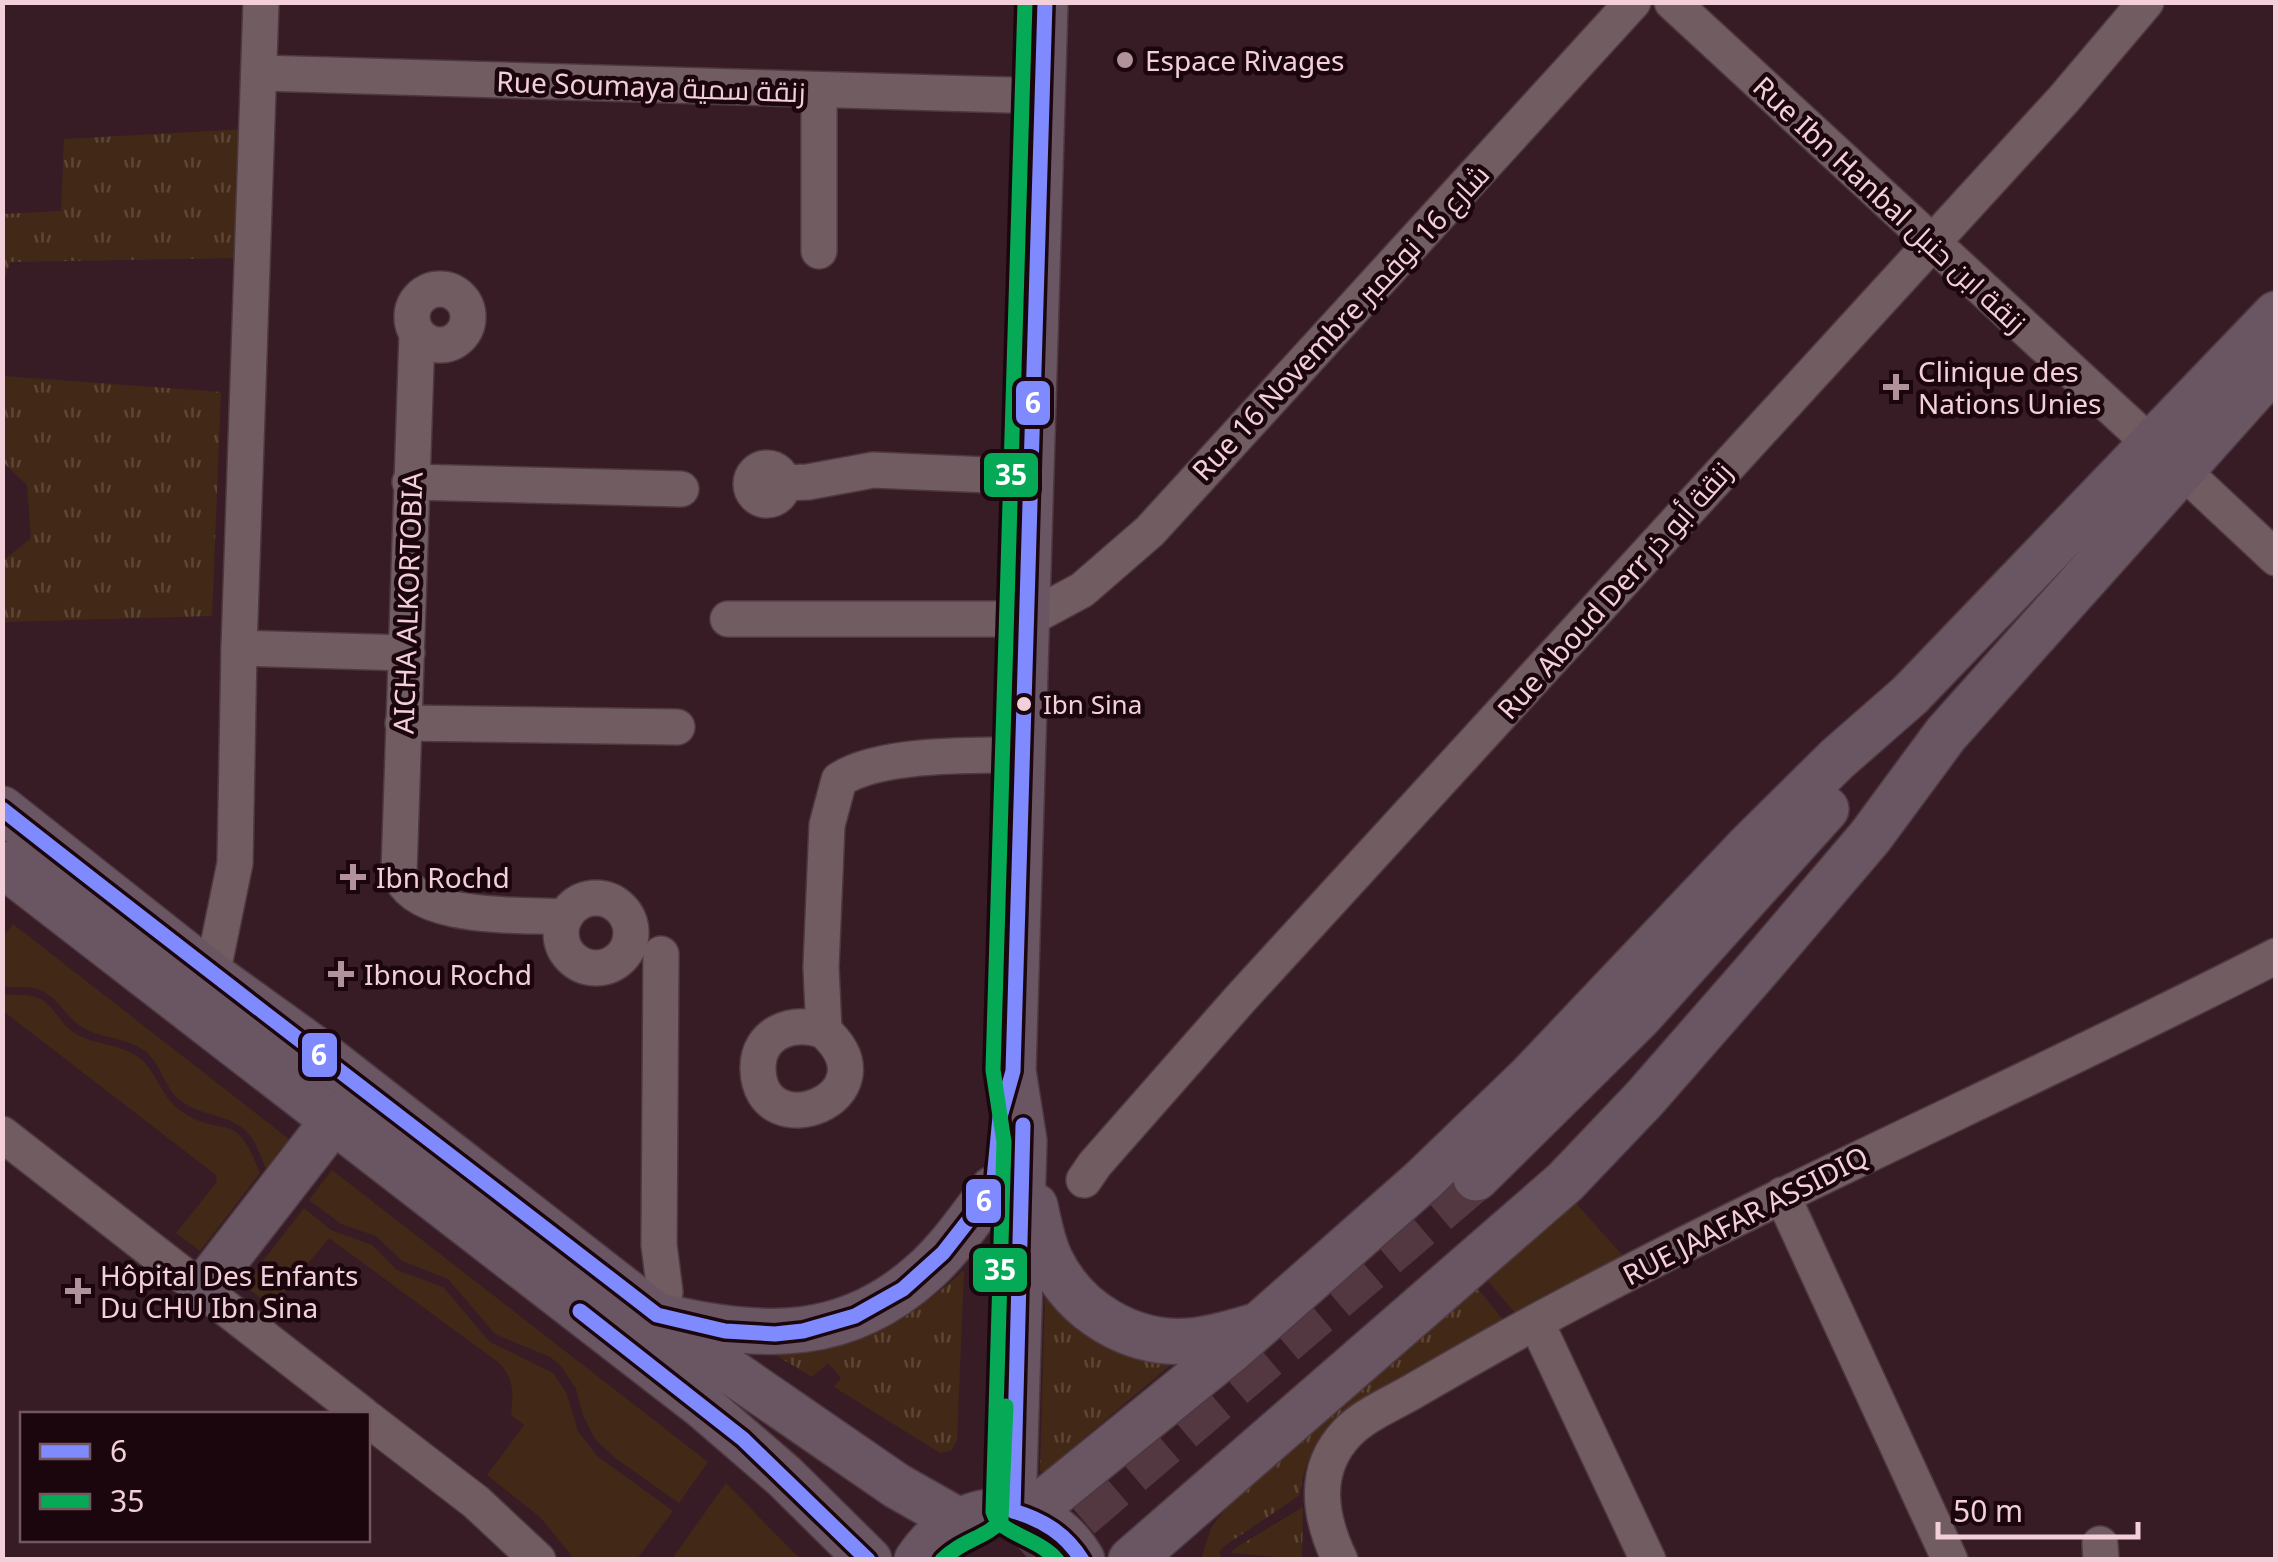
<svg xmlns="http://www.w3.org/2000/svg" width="2278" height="1562" font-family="'Noto Sans',Cairo,sans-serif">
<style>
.grass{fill:url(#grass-tufts)}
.garden{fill:#422816}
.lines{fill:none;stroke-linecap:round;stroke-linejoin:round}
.major-tunnel{stroke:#533741;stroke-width:45;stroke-dasharray:45 22;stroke-linecap:butt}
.minor-casing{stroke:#4e3940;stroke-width:38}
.major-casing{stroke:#4e3940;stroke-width:48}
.minor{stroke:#715c62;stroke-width:35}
.major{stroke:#6a5662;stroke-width:45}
.bus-1-casing{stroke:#1c060d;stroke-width:22}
.bus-2-casing{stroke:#1c060d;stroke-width:22}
.bus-1{stroke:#808aff;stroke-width:15}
.bus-2{stroke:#06aa56;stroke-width:15}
.poi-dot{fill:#b1919a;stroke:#1c060d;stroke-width:4}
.bus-dot{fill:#f3d0d9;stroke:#1c060d;stroke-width:4}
.labels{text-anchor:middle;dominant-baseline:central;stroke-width:9;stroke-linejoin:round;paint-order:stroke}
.bus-label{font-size:26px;fill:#f3d0d9;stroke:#1c060d;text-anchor:start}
.poi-label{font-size:28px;fill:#f3d0d9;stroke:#1c060d;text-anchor:start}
.street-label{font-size:28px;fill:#f3d0d9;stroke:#1c060d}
.line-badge{stroke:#1c060d;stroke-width:4}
.badge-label{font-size:28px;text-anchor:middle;font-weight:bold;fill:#fff}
</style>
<defs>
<pattern id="grass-tufts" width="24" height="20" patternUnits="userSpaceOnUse" patternTransform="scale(2.5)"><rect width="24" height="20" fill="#422816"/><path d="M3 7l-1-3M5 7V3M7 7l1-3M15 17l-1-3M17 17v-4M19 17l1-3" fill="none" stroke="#5e4637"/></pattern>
</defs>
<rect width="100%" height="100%" fill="#371c26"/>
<g class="grass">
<path d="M248,129L242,258L11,262L3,281V214L61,211L64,139Z"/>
<path d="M3,376L221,392L212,616L3,622V561L31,538L27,485L3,462Z"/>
<path d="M964,1270L957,1440L951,1451L940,1453L834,1387L841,1378L828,1363L812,1377L774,1354C856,1350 905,1325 964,1270Z"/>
<path d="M1478,1289L1505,1322L1344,1415C1317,1438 1304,1459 1300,1495L1223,1547L1219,1553L1223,1559L1201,1560L1211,1528L1249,1479Z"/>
<path d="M1045,1295L1062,1313L1176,1360L1044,1472L1040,1471Z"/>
<path d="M1303,1507L1302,1559L1231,1553L1234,1549Z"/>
</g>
<g class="garden">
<path d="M13,924L289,1139L266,1169C261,1158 257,1144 249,1134C232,1114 202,1117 181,1101C164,1088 162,1065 145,1051C128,1038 106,1039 87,1030C65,1020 59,993 33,988C23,986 13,988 3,986V937Z"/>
<path d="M3,994C15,996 29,993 41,999C55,1007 60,1023 73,1032C95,1047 124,1042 144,1062C159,1077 162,1098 181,1111C225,1141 235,1106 260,1173L200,1251L176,1233L217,1182L216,1175L3,1011Z"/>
<path d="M332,1170L708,1462L679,1503L615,1458L595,1439L583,1415L576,1389L561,1366L550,1357L495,1334L448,1279L402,1261L376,1236L341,1224L309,1200Z"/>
<path d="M1574,1201L1625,1258L1515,1313L1488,1281Z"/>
<path d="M304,1208L331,1230L372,1245L397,1270L443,1287L490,1342L553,1373L566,1392L578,1431L597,1456L673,1511L637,1559H574L541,1518L487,1475L524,1425L511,1415C513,1395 515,1379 499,1363L329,1238L272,1307L244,1285Z"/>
<path d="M726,1483L800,1559H672Z"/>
</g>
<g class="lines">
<path class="major-tunnel" d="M1029,1560L1476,1178"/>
<g class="minor-casing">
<g id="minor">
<path d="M1672,2L2152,445"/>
<path d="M259,73L1043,96"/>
<path d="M819,91V251"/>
<circle cx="440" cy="317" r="28"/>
<path d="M417,334L399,872C413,922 522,914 565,917"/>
<circle cx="767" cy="484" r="16"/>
<path d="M2182,470L2276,558"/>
<path d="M410,482L681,489"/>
<path d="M783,483L808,482L873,470L1033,477"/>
<path d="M728,619H1028L1082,590L1150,531L1633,2"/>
<path d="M239,648L407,653"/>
<path d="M403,723L677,727"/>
<circle cx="596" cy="933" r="35"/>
<path d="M212,975L235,863L239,648L261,2"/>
<path d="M824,1031C897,1097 760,1150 758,1069C757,1032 795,1019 824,1031L821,967L827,825L839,780C878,753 976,755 1024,755"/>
<path d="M2,1134L362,1414"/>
<path d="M1084,1180L1095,1164L1241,998L2063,100L2146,2"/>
<path d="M1782,1195L1950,1560"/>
<path d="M657,1315L665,1292L659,1245L661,954"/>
<path d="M1536,1322L1648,1560"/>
<path d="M368,1419L476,1502L538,1560"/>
<path d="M2100,1544L2101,1560"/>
<path d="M1340,1560C1320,1518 1311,1471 1347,1433C1365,1414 1394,1403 1417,1389C1467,1360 1518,1331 1569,1304C1801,1181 2042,1076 2276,956"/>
</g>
</g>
<g class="major-casing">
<g id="major">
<path d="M2,809L212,975L312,1047L714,1360L897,1486L957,1520"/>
<path d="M2,864L704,1407L784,1476L869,1560"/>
<path d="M1476,1178L1639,1017L1826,809"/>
<path d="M1035,1206C1039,1224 1042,1242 1050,1259C1075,1312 1132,1346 1191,1341C1211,1339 1232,1333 1252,1327"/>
<path d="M202,1290L334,1120"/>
<path d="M669,1318C764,1340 847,1342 924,1272C951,1248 971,1217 993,1189"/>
<path d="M1013,1511L1024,1141L1013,1071L1045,2"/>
<path d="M1028,1515L1232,1349L1422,1181L1530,1077L1750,845L1837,759L1910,695L2276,314"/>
<path d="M917,1560C958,1497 1043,1492 1082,1560"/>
<path d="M1131,1560L1565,1182L1645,1098L1755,972L1870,837L1946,734L2276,365"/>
</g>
</g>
<use href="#minor" class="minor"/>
<use href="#major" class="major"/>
<g class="bus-1-casing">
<g id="bus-1">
<path d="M2,809C219,980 439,1146 657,1315L725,1331L775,1334L803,1331L855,1316L903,1289L943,1253L993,1189L1000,1117L1013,1071L1045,2"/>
<path d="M1023,1125L1013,1511C1043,1520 1065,1533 1082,1560"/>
<path d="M580,1311L743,1439L868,1560"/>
</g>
</g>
<g class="bus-2-casing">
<g id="bus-2">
<path d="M1025,2L993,1070L1004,1142L993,1512C999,1534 1039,1538 1057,1560"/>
<path d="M942,1560C961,1540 989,1537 1001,1520L1006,1406"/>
</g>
</g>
<use href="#bus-1" class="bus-1"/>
<use href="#bus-2" class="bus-2"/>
</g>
<g class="poi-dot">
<circle cx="1125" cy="60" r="10"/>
<path d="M1891 372h10v10h10v10h-10v10h-10v-10h-10v-10h10z"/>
<path d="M348 862h10v10h10v10h-10v10h-10v-10h-10v-10h10z"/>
<path d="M336 959h10v10h10v10h-10v10h-10v-10h-10v-10h10z"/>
<path d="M73 1276h10v10h10v10h-10v10h-10v-10h-10v-10h10z"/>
</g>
<circle class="bus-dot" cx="1024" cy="704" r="9"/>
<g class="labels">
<g class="bus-label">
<text x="1043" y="704">Ibn Sina</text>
</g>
<g class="poi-label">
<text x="1145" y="60">Espace Rivages</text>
<text x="1918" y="371">Clinique des<tspan x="1918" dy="32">Nations Unies</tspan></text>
<text x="376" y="877">Ibn Rochd</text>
<text x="364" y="974">Ibnou Rochd</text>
<text x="100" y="1275">Hôpital Des Enfants<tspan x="100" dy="32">Du CHU Ibn Sina</tspan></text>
</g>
<g class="street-label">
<text transform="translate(651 86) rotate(2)">Rue Soumaya زنقة سمية</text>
<text transform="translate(1890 204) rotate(43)">Rue Ibn Hanbal زنقة ابن حنبل</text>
<text transform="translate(1340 322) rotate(-47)">Rue 16 Novembre شارع 16 نوفمبر</text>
<text transform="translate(1614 590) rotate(-48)">Rue Aboud Derr زنقة أبو ذر</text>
<text transform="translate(407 603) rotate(-88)">AICHA ALKORTOBIA</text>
<text transform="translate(1745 1215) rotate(-27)">RUE JAAFAR ASSIDIQ</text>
</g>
</g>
<g class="line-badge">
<rect x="1014" y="379" width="38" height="48" rx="10" fill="#808aff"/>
<rect x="982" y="451" width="58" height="48" rx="10" fill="#06aa56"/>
<rect x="300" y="1031" width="39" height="48" rx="10" fill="#808aff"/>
<rect x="964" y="1177" width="39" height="48" rx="10" fill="#808aff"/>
<rect x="971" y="1246" width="58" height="48" rx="10" fill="#06aa56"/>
</g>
<g class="badge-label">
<text x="1033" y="413">6</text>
<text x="1011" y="485">35</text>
<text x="319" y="1065">6</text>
<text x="984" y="1211">6</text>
<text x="1000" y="1280">35</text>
</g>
<rect width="2278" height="1562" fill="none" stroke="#f3d0d9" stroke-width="10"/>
<rect x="20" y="1412" width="350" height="130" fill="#1c060d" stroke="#72575f" stroke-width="2.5"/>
<rect x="40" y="1444" width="50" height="15" fill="#808aff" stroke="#72575f" stroke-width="2.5"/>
<text x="110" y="1462" font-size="30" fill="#f3d0d9">6</text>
<rect x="40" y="1494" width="50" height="15" fill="#06aa56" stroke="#72575f" stroke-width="2.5"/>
<text x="110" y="1512" font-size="30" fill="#f3d0d9">35</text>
<path d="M1938 1522v15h200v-15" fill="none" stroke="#f3d0d9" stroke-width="5"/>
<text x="1953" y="1522" font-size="30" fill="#f3d0d9" stroke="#1c060d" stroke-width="8" paint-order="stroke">50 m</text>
</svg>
